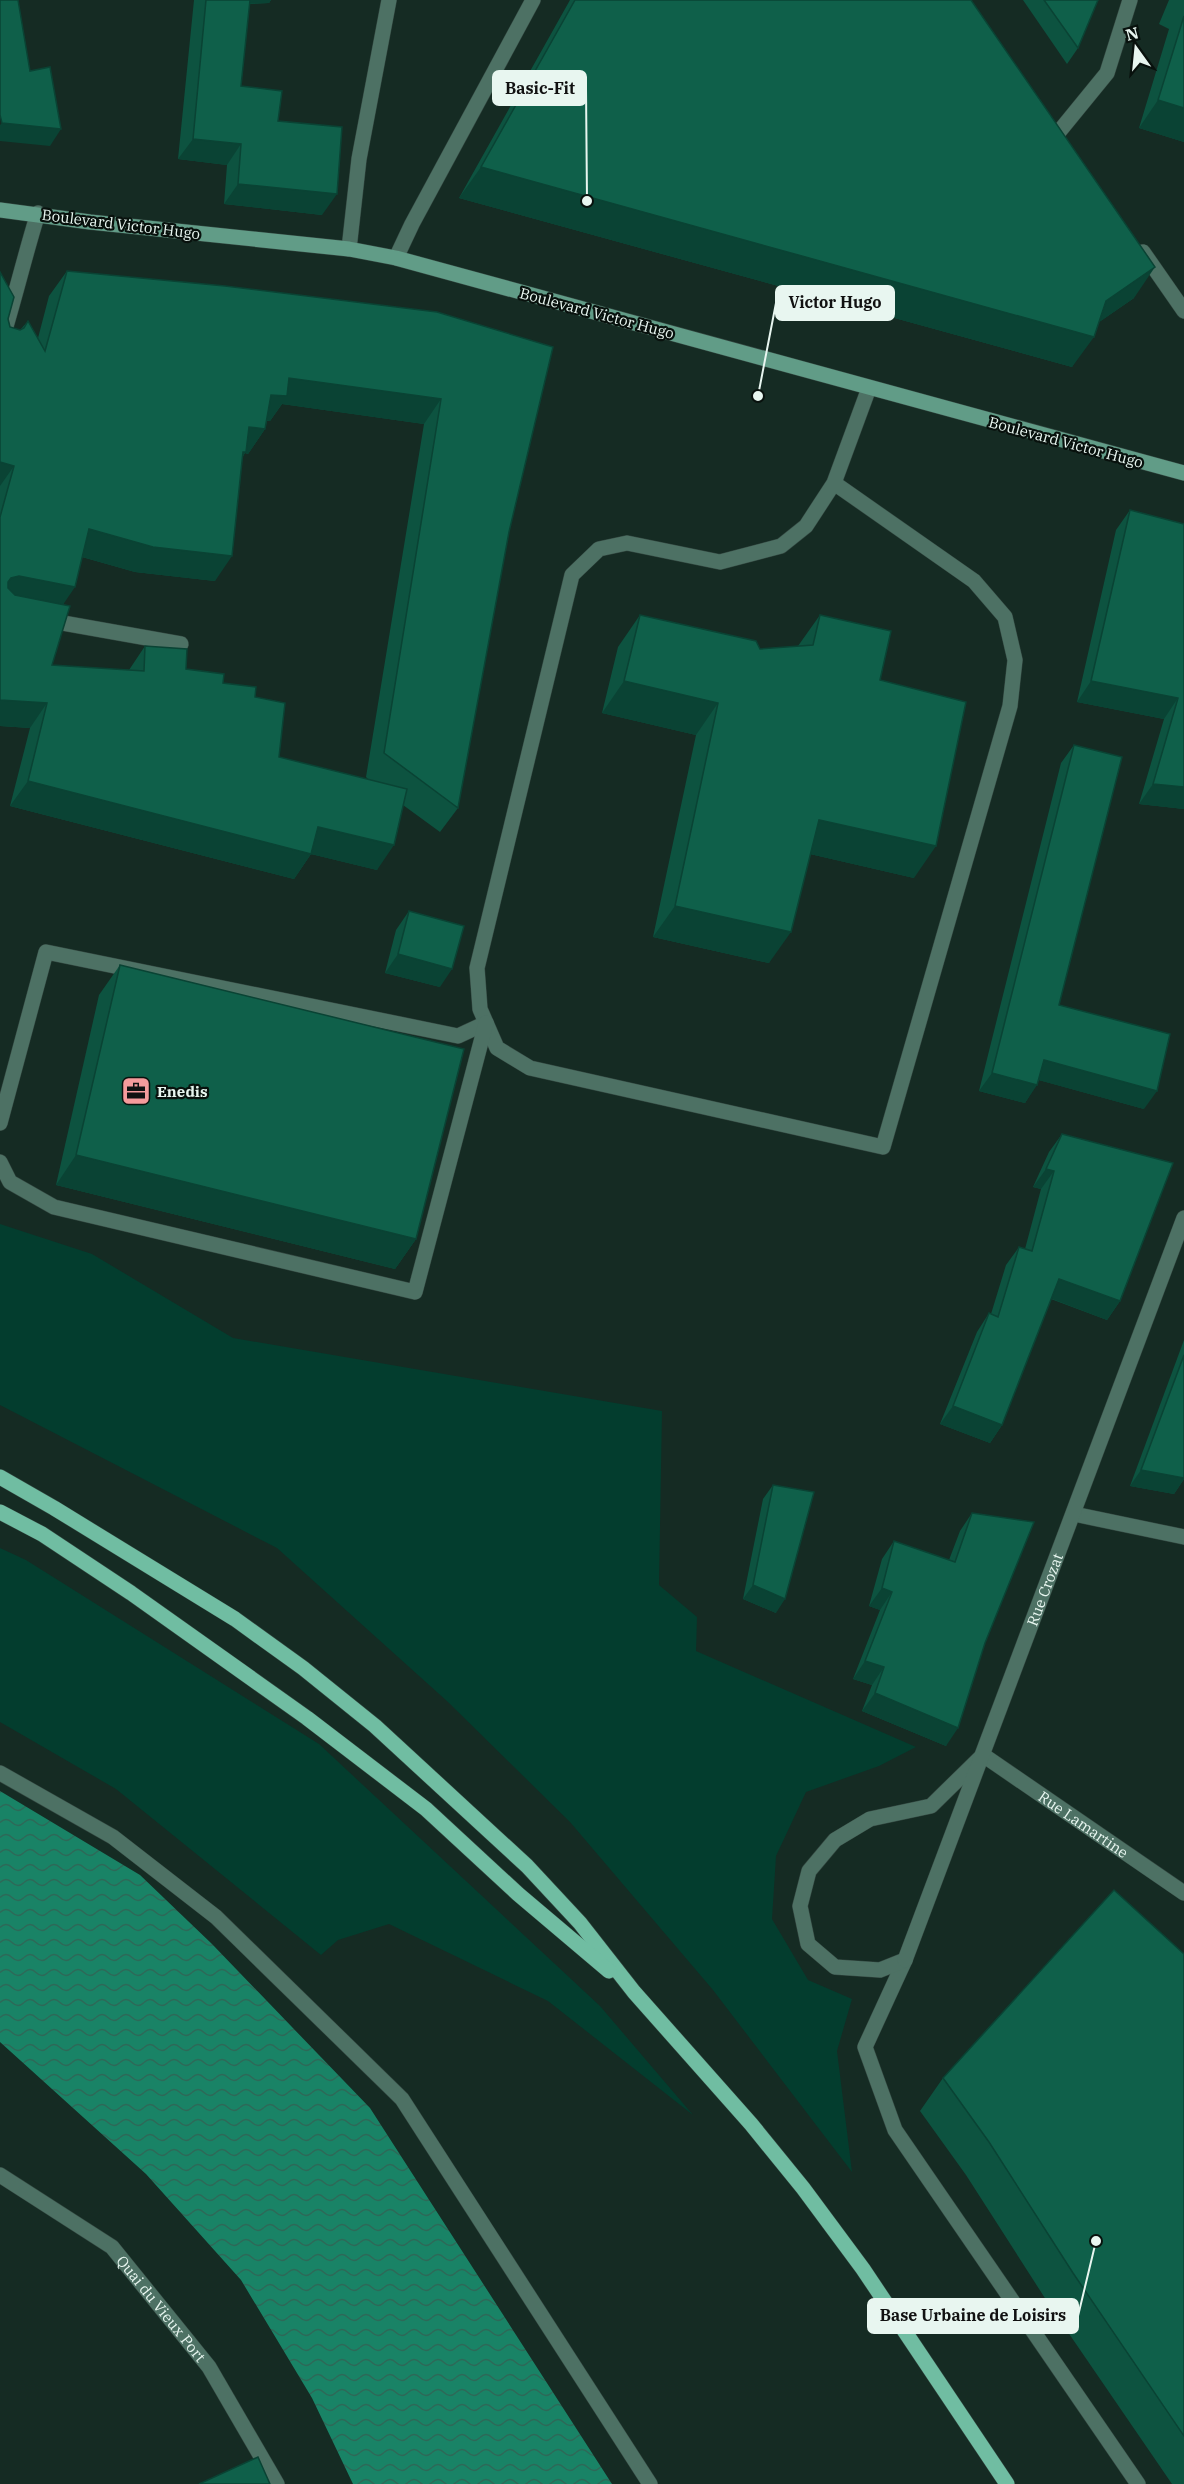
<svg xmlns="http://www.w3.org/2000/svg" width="1184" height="2484" font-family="'IBM Plex Serif',serif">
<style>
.grass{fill:#033d2e}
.water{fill:url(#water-waves)}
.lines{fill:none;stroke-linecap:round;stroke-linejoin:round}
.service-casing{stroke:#334740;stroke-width:16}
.minor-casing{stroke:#334740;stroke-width:16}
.secondary-casing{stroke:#334740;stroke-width:16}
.primary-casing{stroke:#334740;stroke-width:16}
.service{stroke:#4d7164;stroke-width:15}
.minor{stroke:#4d7164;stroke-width:15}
.secondary{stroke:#619c87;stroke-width:15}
.primary{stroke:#70bda2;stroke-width:15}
.wall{fill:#0d5340;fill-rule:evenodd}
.shaded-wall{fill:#0a4334}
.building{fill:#0f604a;stroke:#0a4334;stroke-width:1.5}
.labels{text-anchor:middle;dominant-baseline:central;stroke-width:4.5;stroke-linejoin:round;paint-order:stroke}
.street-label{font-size:15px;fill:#e8f6f0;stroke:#08110d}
.poi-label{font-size:15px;font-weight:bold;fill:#e8f6f0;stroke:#08110d;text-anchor:start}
.leader{fill:none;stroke:#e8f6f0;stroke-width:2}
.callout-dot{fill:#e8f6f0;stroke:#08110d;stroke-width:2}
.callout{fill:#e8f6f0;stroke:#e8f6f0;stroke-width:2}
.callout-label{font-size:16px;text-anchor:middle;font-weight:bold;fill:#111}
</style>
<defs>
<pattern id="water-waves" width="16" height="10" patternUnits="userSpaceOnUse" patternTransform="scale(1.5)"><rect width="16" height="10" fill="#198366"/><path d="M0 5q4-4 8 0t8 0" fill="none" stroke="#2d6958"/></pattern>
</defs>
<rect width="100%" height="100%" fill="#152b23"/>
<g class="grass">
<path d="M0,1224L92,1254L233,1338L662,1411L659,1585L697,1617L696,1651L916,1747L879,1766L806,1792L776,1856L772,1919L808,1980L852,1999L837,2051L852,2172L713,1990L570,1822L448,1702L277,1548L0,1405Z"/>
<path d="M0,1548L26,1560L319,1744L600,2006L693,2115L548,2001L389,1924L338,1940L321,1955L116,1789L0,1722Z"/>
</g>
<path class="water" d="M0,1791L140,1875L212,1944L370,2108L612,2484H353L312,2398L241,2280L146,2174L0,2042Z"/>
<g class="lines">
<g class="service-casing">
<g id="service">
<path d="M349,249L359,159L389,0"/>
<path d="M834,483L974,581L1005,617L1015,660L1010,706L883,1147L530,1068L497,1048L480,1009L477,968L572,575L599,549L627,543L720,562L781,546L806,526L834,483L869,388"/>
<path d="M46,620L181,644"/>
<path d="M0,1123L46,952L458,1036L486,1023"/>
<path d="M0,1162L10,1182L54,1207L415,1292L486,1023"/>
<path d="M0,1773L113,1837L216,1917L402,2099L650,2484"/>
<path d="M905,1960L865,2047L895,2130L1138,2484"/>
<path d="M905,1960L880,1970L835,1967L808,1944L800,1906L809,1871L835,1840L870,1819L931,1806L983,1755"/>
<path id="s1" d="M0,2175L112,2247L209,2367L277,2484"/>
</g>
</g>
<g class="minor-casing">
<g id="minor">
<path d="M1058,133L1107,73L1130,0"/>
<path d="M1143,252L1184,311"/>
<path d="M396,258L412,224L533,0"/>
<path d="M0,346C14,302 24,258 38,213"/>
<path d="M1074,1514L1184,1537"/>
<path id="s2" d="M983,1755L1184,1893"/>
<path id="s3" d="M905,1960L1184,1218"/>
</g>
</g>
<g class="secondary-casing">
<path id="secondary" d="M0,210L90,222L349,249L396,258L1184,473"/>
</g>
<g class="primary-casing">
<g id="primary">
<path d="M0,1477L54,1508L235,1619L303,1668L375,1726L527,1866L580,1923L634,1992L751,2124L803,2188L863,2269L1007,2484"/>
<path d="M0,1512L42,1534L131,1593L307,1718L426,1809L518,1894L609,1971"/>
</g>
</g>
<use href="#service" class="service"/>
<use href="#minor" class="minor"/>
<use href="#secondary" class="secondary"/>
<use href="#primary" class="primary"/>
</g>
<g class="wall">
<path d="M194,0H271L269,3L249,4L241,86L278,121L322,215L224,204L227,165L178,159Z"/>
<path d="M570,0H971L1134,298L1099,322L1072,367L459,198Z"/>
<path d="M1023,0H1098L1078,48L1067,64Z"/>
<path d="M1169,0H1184V142L1139,128L1169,29L1159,24Z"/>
<path d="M67,271L437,312L509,532L458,808L440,832L403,805L377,870L311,854L294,879L10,806L30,728L0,726V272L10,327L20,330L28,321L38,338L49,296ZM282,404L424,424L366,777L369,780L279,757L255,697L223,683L186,669L145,646L129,670L52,665L63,605L82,557L135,572L215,581L242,458L245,453L248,454L265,429L267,421H270Z"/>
<path d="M1130,510L1184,524V809L1139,804L1164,719L1077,702L1116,530Z"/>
<path d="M640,615L760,649L798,646L820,615L880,680L914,878L810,854L769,963L653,937L696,735L602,713L618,647Z"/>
<path d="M1074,745L1059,1005L1144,1109L1039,1080L1025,1103L979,1091L1061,763Z"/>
<path d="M409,911L440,987L385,973L396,930Z"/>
<path d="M120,965L416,1239L395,1269L56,1185L99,995Z"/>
<path d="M1062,1134L1120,1301L1107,1320L1051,1299L1002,1425L990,1443L940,1424L977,1332L989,1313L991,1314L1006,1265L1019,1247L1025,1249L1041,1189L1033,1187L1049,1152Z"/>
<path d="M1184,1340V1479L1174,1494L1130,1486Z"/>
<path d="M773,1485L776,1613L743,1599L763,1499Z"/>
<path d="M972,1513L985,1643L946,1746L862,1711L872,1685L853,1679L880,1610L869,1606L882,1559L894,1541L949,1560L960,1531Z"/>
<path d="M1184,1954V2484H1172L1050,2306L966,2175L920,2111L943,2078Z"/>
</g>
<g class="shaded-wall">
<path d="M240,0H271L269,3L237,4Z"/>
<path d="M1158,100L1184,108V142L1139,128Z"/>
<path d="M2,123L61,129L50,146L0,141V125Z"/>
<path d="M193,139L241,144L227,165L178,159Z"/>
<path d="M481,167L1094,337L1072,367L459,198Z"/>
<path d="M238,184L337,194L322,215L224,204Z"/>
<path d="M1155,267L1134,298L1085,332L1106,301Z"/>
<path d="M289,378L441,399L424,424L282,404L270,421L254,419L271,395Z"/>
<path d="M249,427L265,429L248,454L245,453L229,477Z"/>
<path d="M0,462L14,466L0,486Z"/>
<path d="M89,529L232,556L215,581L135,572L72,554Z"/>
<path d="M19,576L75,587L58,612L0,594L11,578Z"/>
<path d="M624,681L718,703L696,735L602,713Z"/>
<path d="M1091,681L1178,698L1164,719L1077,702Z"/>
<path d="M0,700L47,703L30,728L0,726Z"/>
<path d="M28,781L318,827L394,845L377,870L311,854L294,879L10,806Z"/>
<path d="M1153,784L1184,787V809L1139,804Z"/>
<path d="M819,820L936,846L914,878L797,851Z"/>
<path d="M675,906L791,932L769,963L653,937Z"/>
<path d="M398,954L452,969L440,987L385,973Z"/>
<path d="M1044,1060L1157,1091L1144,1109L1031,1078Z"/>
<path d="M992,1073L1037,1085L1025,1103L979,1091Z"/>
<path d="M76,1155L416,1239L395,1269L56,1185Z"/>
<path d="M1046,1169L1054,1171L1041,1189L1033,1187Z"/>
<path d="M1059,1279L1120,1301L1107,1320L1047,1297Z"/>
<path d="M953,1406L1002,1425L990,1443L940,1424Z"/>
<path d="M1141,1470L1184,1478V1479L1174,1494L1130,1486Z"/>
<path d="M753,1585L785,1599L776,1613L743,1599Z"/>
<path d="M882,1588L892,1592L880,1610L869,1606Z"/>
<path d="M865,1661L884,1667L872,1685L853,1679Z"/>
<path d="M875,1693L958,1728L946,1746L862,1711Z"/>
</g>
<g class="building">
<path d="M0,0H18L30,71L50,67L61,129L2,123L0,115Z"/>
<path d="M206,0H250L241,86L282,91L278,121L342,127L337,194L238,184L241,144L193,139Z"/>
<path d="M575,0H971L1155,267L1106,301L1094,337L481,167Z"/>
<path d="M1044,0H1098L1078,48Z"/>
<path d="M1184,16V108L1158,100Z"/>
<path d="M67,271L225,286L437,312L553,347L509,532L458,808L384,753L441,399L289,378L287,396L271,395L265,429L249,427L246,452H243L232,556L153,547L89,529L75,587L19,576L11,578L8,582V588L15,595L70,606L52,665L144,671L145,646L187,649L186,669L224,674L223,683L256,687L255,697L285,703L279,757L407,789L394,845L318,827L311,854L28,781L47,703L0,700V517L14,466L0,462V272L14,297L8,319L10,327L20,330L24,328L28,321L45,351Z"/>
<path d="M1130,510L1184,524V787L1153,784L1178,698L1091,681Z"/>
<path d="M640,615L756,641L760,649L813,645L820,615L891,631L880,680L966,702L936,846L819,820L791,932L675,906L718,703L624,681Z"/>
<path d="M1074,745L1122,757L1059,1005L1170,1034L1157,1091L1044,1060L1037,1085L992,1073Z"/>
<path d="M409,911L464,926L452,969L398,954Z"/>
<path d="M120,965L464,1049L416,1239L76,1155Z"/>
<path d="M1062,1134L1173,1163L1120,1301L1059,1279L1002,1425L953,1406L989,1313L998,1317L1019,1247L1032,1251L1054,1171L1046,1169Z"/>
<path d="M1184,1355V1478L1141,1470Z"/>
<path d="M773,1485L814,1492L785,1599L753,1585Z"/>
<path d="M972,1513L1034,1522L985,1643L958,1728L875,1693L884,1667L865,1661L892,1592L882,1588L894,1541L955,1562Z"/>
<path d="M1114,1890L1184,1954V2436L1073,2273L989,2142L943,2078Z"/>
<path d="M258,2457L270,2484H199Z"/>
</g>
<defs>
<g id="office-square" transform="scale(1.5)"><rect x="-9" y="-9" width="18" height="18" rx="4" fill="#f59b9c" stroke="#08110d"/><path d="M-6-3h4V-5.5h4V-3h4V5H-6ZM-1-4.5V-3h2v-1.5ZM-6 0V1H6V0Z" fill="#111"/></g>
</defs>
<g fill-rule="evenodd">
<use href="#office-square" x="136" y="1091"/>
</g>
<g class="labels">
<g class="street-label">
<text transform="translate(121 224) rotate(7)">Boulevard Victor Hugo</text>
<text transform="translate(597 313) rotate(15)">Boulevard Victor Hugo</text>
<text transform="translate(1066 442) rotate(15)">Boulevard Victor Hugo</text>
<text stroke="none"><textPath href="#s3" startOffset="396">Rue Crozat</textPath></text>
<text stroke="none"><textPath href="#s2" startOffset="122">Rue Lamartine</textPath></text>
<text stroke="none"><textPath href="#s1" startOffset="212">Quai du Vieux Port</textPath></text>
</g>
<g class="poi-label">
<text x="157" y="1091">Enedis</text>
</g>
</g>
<path class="leader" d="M587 201L586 88M758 396L776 303M1096 2241L1078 2316"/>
<g class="callout-dot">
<circle cx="587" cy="201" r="6"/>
<circle cx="758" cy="396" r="6"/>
<circle cx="1096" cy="2241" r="6"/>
</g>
<g class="callout">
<rect x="493" y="71" width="93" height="34" rx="6"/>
<rect x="776" y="286" width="118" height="34" rx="6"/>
<rect x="868" y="2299" width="210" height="34" rx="6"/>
</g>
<g class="callout-label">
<text x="540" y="94">Basic-Fit</text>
<text x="835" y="308">Victor Hugo</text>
<text x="973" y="2321">Base Urbaine de Loisirs</text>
</g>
<g transform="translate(1136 48) rotate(345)" stroke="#08110d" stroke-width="4.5" paint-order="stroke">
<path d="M0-4.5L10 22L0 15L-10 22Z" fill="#e8f6f0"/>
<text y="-9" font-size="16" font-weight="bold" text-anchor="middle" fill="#e8f6f0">N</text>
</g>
</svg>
